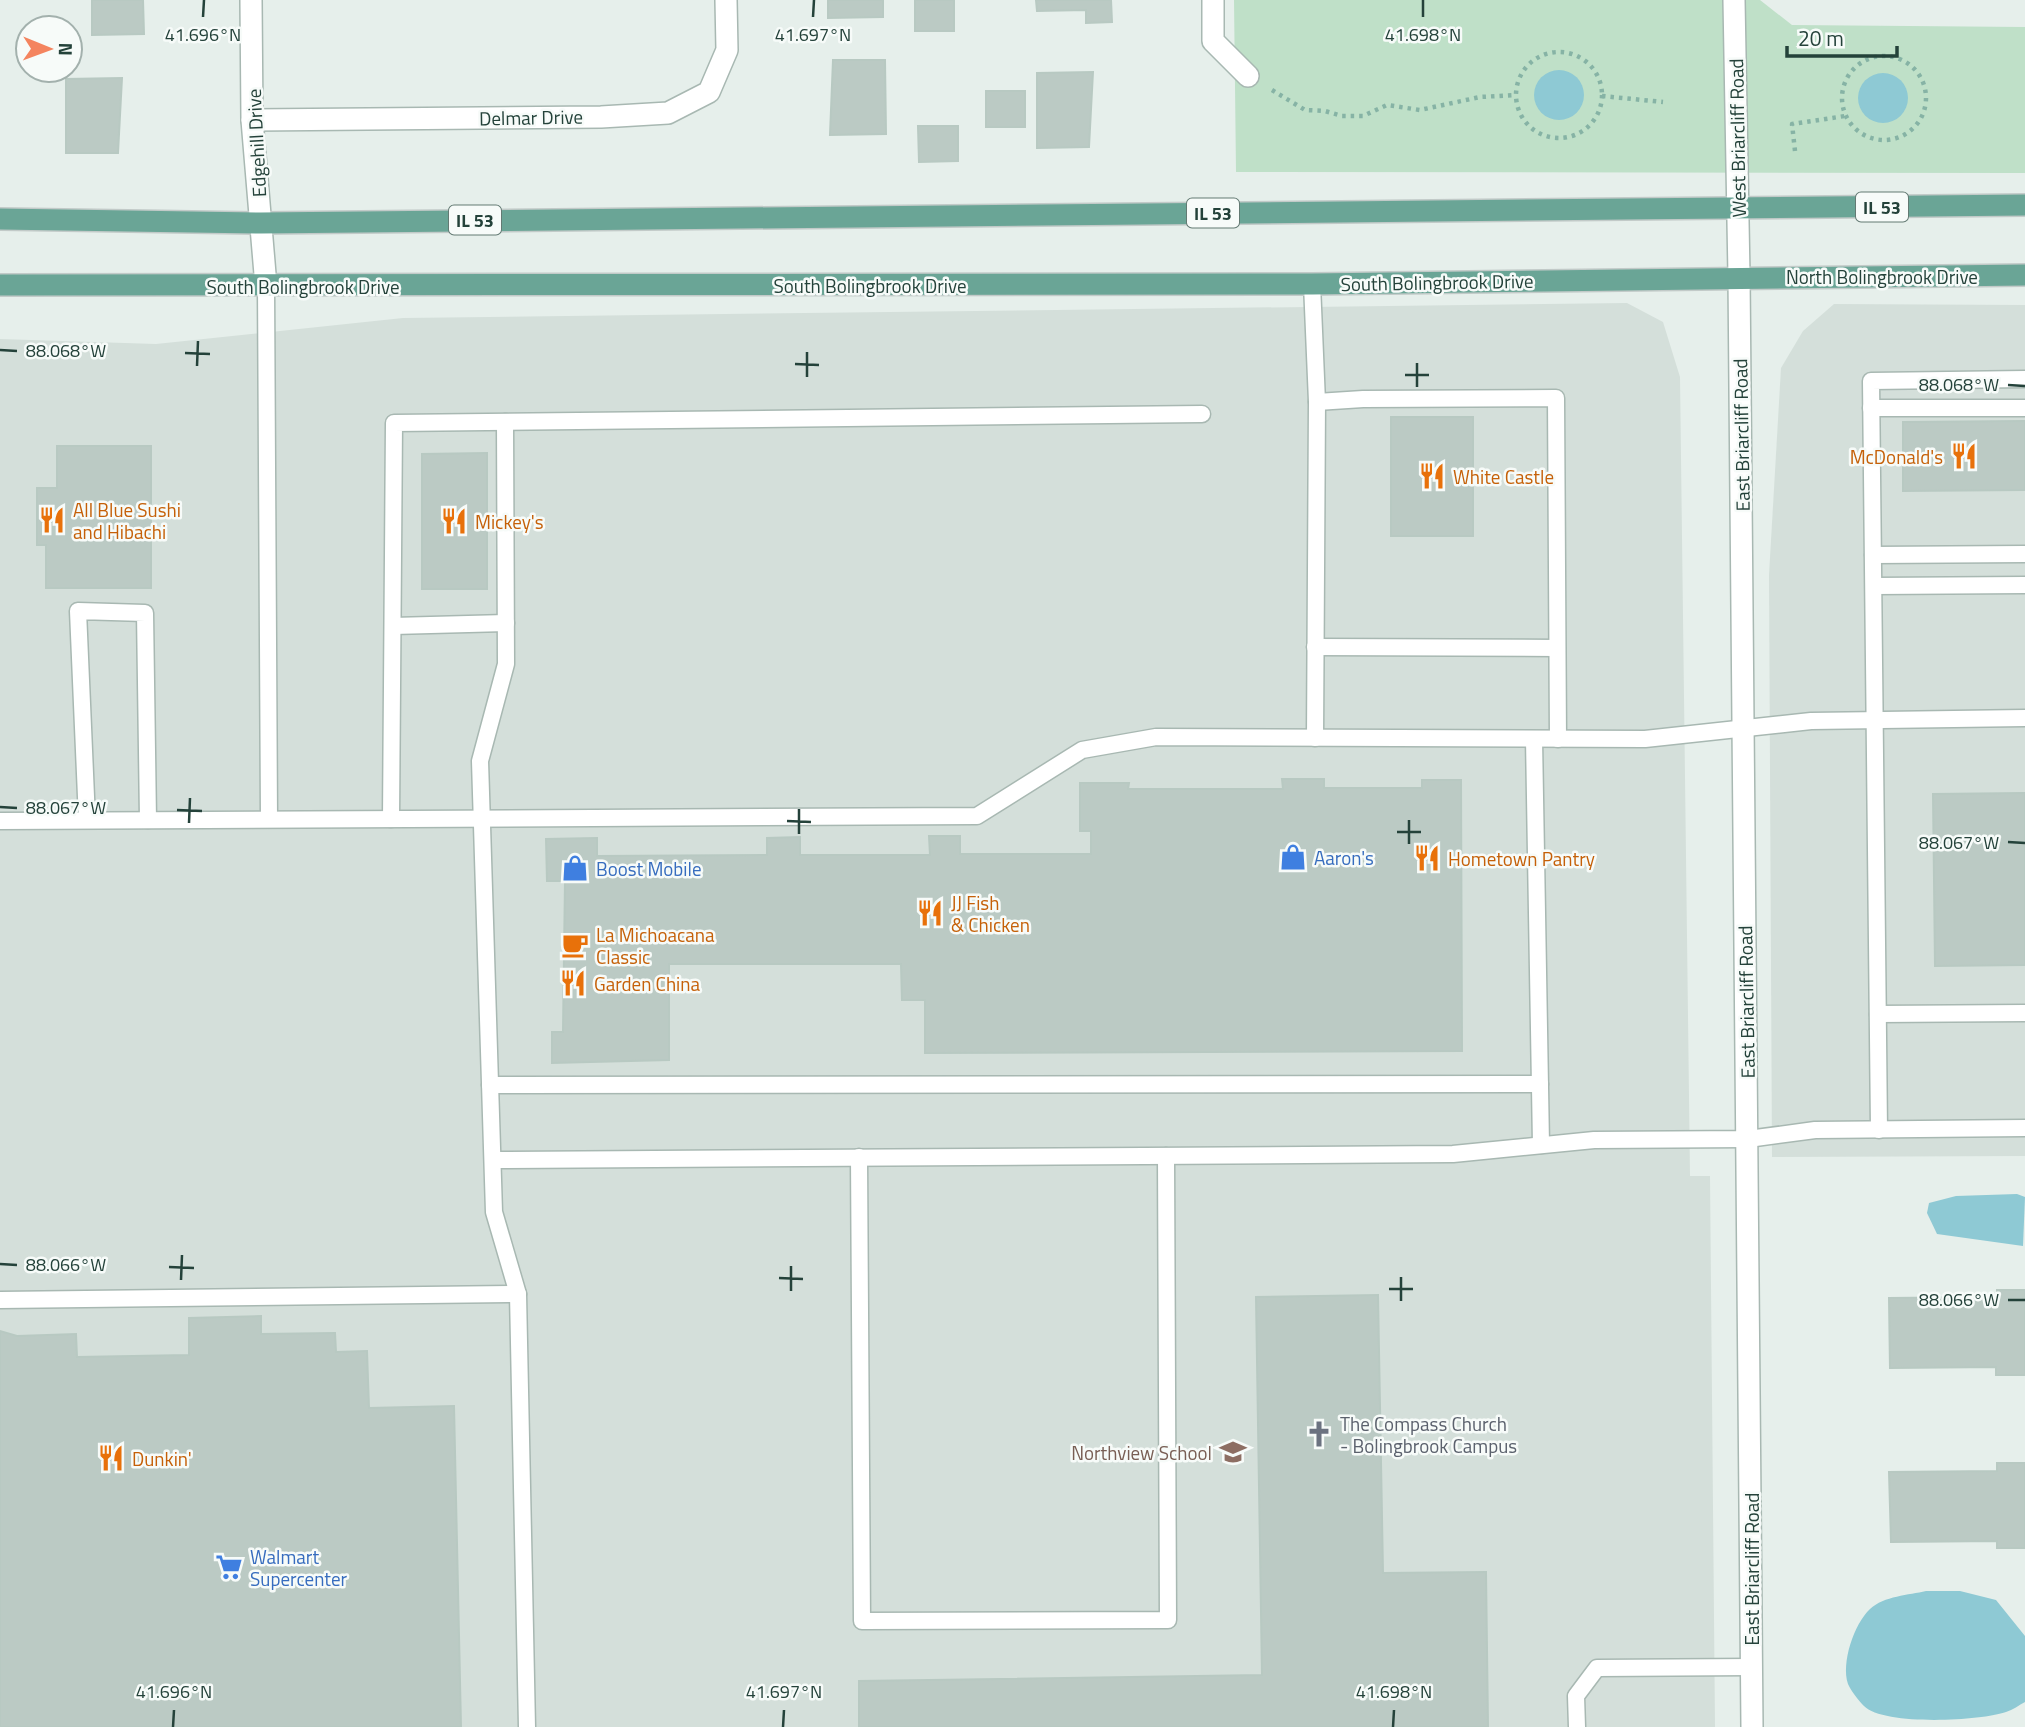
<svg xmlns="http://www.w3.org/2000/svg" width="2025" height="1727" font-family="'Titillium Web',sans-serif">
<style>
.built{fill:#d4dfda}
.green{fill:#bfe0c8}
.water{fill:#8ec9d4}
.building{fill:#bbcac4;stroke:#b8c9c2;stroke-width:2}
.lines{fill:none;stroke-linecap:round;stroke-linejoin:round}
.service-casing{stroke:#a8b8b2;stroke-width:19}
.minor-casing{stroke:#a8b8b2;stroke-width:24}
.tertiary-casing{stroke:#a8b8b2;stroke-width:24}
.primary-casing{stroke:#c2cac8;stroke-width:24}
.path{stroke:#86b3a5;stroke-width:4.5;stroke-dasharray:3.5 5;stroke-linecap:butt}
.service{stroke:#fff;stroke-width:16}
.minor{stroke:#fff;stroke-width:21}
.tertiary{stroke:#fff;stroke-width:21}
.primary{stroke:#6aa596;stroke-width:21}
.ticks{fill:none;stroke:#24423a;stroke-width:2.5}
.labels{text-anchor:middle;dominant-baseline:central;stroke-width:5;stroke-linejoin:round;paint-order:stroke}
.shield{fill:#f7fbf9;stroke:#637a73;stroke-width:2}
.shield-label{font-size:18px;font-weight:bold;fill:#24423a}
.street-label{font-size:19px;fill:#24423a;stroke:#f7fbf9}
.food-label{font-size:19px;fill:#c56008;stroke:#f7fbf9;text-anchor:start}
.shop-label{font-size:19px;fill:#366cbe;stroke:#f7fbf9;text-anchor:start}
.worship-label{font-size:19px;fill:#5b616d;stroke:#f7fbf9;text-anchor:start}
.education-label{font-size:19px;fill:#785e54;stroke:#f7fbf9;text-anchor:end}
.ticks-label{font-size:18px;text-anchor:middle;fill:#24423a;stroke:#f7fbf9;stroke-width:5;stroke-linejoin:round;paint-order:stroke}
</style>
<rect width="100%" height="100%" fill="#e6efeb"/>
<g class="built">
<path d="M1627,303L1663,322L1680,377L1690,1176H1710L1715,1727H0V339L156,344L403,318Z"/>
<path d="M1834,304L2025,305V1156L1772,1157L1769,575L1781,368L1803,331Z"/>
</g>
<path class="green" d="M1234,0H1760L1792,25L2025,27V173L1236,172Z"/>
<g class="water">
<circle cx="1559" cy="95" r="25"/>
<circle cx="1883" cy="98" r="25"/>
<path d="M2017,1194L2025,1197L2023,1246L1937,1234L1927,1213L1929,1203L1956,1196Z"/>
<path d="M1926,1591H1960L1996,1600L2025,1636V1702C2019,1705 2013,1710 2006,1712C1981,1721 1883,1726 1864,1706C1859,1701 1851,1691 1848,1684C1841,1663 1854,1624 1870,1609C1884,1596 1909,1595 1926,1591Z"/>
</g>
<g class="building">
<path d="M92,0H143L144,34L92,35Z"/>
<path d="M828,0H883V17L828,18Z"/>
<rect x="915" y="0" width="39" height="31"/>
<path d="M1036,0H1111L1112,22L1086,23V10L1037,11Z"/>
<path d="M833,60H885L886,134L830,135Z"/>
<path d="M1093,72L1089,147L1037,148V73Z"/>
<path d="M122,78L118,153H66V79Z"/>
<rect x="986" y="91" width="39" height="36"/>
<path d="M918,126H958V161L919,162Z"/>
<rect x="1391" y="417" width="82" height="119"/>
<path d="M2025,421V490L1903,491V422Z"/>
<path d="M57,446H151V588H46V545H37V488H57Z"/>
<path d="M487,453V589H422V454Z"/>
<path d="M1282,779H1324V788H1422V780H1461L1462,1051L925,1053V1000H902L901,964H669V1060L552,1063V1032H563L565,881H547L546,839L597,838V856L767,855V838L800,837V855H930L929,836H960V854H1091V831H1080V783H1129L1128,789H1283Z"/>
<path d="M2025,793V965L1935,966L1933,794Z"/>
<path d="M1997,1290H2025V1375H1996V1367L1890,1368L1889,1298L1997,1297Z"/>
<path d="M1378,1295L1383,1573L1486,1572L1488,1727H859V1681L1262,1675L1256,1297Z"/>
<path d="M261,1316V1334L335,1333L336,1352L367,1351L369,1408L454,1406L461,1727H0V1331L17,1336L76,1334L77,1357L189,1355V1318Z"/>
<path d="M1997,1463H2025V1548H1997V1541L1891,1542L1889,1472L1997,1471Z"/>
</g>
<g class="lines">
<g class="service-casing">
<g id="service">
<path d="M1312,284L1317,402L1315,738"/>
<path d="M266,286L269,819"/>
<path d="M1317,402L1363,399L1556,398L1558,739"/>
<path d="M1871,408H2025"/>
<path d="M505,422L506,664L480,761L494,1212L518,1294L527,1727"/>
<path d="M1873,555L2025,554"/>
<path d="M1874,586L2025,585"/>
<path d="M393,626L506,623"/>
<path d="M1315,647L1557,648"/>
<path d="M1534,739L1541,1145"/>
<path d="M391,819L394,423L1202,414"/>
<path d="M87,820L78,611L145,613L148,820"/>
<path d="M0,821L977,816L1082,750L1156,737L1645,739L1811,721L2025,718"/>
<path d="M1878,1014L2025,1013"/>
<path d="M490,1085L1540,1084"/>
<path d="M1879,1130L1871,381L2025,379"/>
<path d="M859,1157L862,1621L1168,1620L1166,1156"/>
<path d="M493,1160L1453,1154L1594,1140L1748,1139L1815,1130L2025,1128"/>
<path d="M0,1300L518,1294"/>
<path d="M1577,1727L1576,1696L1597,1668L1752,1667"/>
</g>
</g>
<g class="minor-casing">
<g id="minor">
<path d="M251,0L252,120L266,286"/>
<path d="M1213,0V41L1248,76"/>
<path d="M252,120L601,117L668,113L709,92L727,50L726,0"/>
</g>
</g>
<g class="tertiary-casing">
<path id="tertiary" d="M1734,0L1739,276L1752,1727"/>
</g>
<g class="primary-casing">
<g id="primary">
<path d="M0,219L261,223L2025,205"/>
<path d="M0,285L1312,284L2025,275"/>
</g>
</g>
<g class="path">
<circle cx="1559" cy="95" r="43"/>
<circle cx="1884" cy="98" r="42"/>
<path d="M1272,90L1305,110L1325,111L1342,116H1363L1387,105L1420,110L1480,97L1515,95"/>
<path d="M1602,96L1663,102"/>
<path d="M1795,151L1792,124L1845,116"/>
</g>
<use href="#service" class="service"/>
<use href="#minor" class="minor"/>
<use href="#tertiary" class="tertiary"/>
<use href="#primary" class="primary"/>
</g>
<path class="ticks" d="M203,17L204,0M813,17L814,0M1423,17V0M0,350L17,351M185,353L210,354M795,364L819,365M197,366L198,341M1405,375H1429M807,377V352M2008,385L2025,386M1417,387V363M0,807L17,808M177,810L202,811M787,821L811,822M189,823L190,798M1397,832H1421M799,834V809M2008,842L2025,843M1409,844V820M0,1264L17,1265M169,1267L194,1268M779,1278L803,1279M181,1280L182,1255M1389,1289H1413M791,1291V1266M2008,1300H2025M1401,1301V1277M173,1727L174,1710M783,1727L784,1710M1393,1727L1394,1710"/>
<defs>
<g id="restaurant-bare" transform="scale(2.1)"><path d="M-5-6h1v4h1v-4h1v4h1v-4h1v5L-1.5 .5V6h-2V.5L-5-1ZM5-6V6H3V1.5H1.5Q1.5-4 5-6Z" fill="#e8710a" stroke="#f7fbf9" stroke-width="2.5" paint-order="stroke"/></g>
<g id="shop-bare" transform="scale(2.1)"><path d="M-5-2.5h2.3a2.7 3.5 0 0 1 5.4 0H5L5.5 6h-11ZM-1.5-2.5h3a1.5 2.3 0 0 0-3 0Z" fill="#3f7fe0" stroke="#f7fbf9" stroke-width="2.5" paint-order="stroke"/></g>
<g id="cafe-bare" transform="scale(2.1)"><path d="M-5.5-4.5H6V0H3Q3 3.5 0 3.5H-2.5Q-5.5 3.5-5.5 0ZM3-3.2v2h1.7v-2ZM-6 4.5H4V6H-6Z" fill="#e8710a" stroke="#f7fbf9" stroke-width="2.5" paint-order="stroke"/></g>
<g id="church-bare" transform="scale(2.1)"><path d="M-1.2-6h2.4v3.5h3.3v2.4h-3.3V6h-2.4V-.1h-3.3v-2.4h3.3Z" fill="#6b7280" stroke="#f7fbf9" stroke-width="2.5" paint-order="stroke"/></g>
<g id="school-bare" transform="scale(2.1)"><path d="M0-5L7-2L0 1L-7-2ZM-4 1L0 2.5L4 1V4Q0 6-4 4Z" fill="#8d6e63" stroke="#f7fbf9" stroke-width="2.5" paint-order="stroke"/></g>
<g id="supermarket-bare" transform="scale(2.1)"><path d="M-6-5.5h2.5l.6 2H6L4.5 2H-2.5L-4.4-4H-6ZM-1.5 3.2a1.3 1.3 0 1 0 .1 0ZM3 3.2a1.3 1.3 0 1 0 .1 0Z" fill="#3f7fe0" stroke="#f7fbf9" stroke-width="2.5" paint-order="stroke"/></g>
</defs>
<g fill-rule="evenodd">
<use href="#restaurant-bare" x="1964" y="456"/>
<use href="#restaurant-bare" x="1432" y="476"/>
<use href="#restaurant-bare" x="52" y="520"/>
<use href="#restaurant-bare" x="454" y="521"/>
<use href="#shop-bare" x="1293" y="857"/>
<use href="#restaurant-bare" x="1427" y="858"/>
<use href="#shop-bare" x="575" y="868"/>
<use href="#restaurant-bare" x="930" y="913"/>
<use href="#cafe-bare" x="575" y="945"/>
<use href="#restaurant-bare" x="573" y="983"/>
<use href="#church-bare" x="1319" y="1434"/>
<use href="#school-bare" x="1233" y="1452"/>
<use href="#restaurant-bare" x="111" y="1458"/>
<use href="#supermarket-bare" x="229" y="1567"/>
</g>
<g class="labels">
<g class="shield">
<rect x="1856" y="192.5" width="52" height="29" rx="5"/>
<rect x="1187" y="198.5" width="52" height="29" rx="5"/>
<rect x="449" y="205.5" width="52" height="29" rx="5"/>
</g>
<g class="shield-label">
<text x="1882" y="207">IL 53</text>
<text x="1213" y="213">IL 53</text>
<text x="475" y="220">IL 53</text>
</g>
<g class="street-label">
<text transform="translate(531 117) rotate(-1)">Delmar Drive</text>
<text transform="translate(1737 138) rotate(-91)">West Briarcliff Road</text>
<text transform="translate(256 143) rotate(-93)">Edgehill Drive</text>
<text x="1882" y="276">North Bolingbrook Drive</text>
<text transform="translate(1437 282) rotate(-1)">South Bolingbrook Drive</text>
<text x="870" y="285">South Bolingbrook Drive</text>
<text x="303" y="286">South Bolingbrook Drive</text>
<text transform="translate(1741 435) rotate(-91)">East Briarcliff Road</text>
<text transform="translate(1746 1002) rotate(-91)">East Briarcliff Road</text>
<text transform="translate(1751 1569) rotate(-90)">East Briarcliff Road</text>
</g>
<g class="food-label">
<text x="1943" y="456" text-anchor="end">McDonald's</text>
<text x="1453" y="476">White Castle</text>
<text x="73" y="509">All Blue Sushi<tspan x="73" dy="22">and Hibachi</tspan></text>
<text x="475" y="521">Mickey's</text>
<text x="1448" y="858">Hometown Pantry</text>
<text x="951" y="902">JJ Fish<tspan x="951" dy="22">&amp; Chicken</tspan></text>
<text x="596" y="934">La Michoacana<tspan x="596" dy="22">Classic</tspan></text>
<text x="594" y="983">Garden China</text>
<text x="132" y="1458">Dunkin'</text>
</g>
<g class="shop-label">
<text x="1314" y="857">Aaron's</text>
<text x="596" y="868">Boost Mobile</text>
<text x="250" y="1556">Walmart<tspan x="250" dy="22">Supercenter</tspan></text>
</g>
<g class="worship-label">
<text x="1340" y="1423">The Compass Church<tspan x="1340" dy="22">- Bolingbrook Campus</tspan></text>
</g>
<g class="education-label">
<text x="1212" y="1452">Northview School</text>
</g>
</g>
<g class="ticks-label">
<text x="203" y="41">41.696°N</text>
<text x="813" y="41">41.697°N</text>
<text x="1423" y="41">41.698°N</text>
<text x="66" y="357">88.068°W</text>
<text x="1959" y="391">88.068°W</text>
<text x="66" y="814">88.067°W</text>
<text x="1959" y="849">88.067°W</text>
<text x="66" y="1271">88.066°W</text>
<text x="1959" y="1306">88.066°W</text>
<text x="174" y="1698">41.696°N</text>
<text x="784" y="1698">41.697°N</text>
<text x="1394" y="1698">41.698°N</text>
</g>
<g transform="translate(49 49) rotate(91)"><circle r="33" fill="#f7fbf9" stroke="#a3b1ad" stroke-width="2"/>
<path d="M0-5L12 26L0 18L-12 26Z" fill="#f4845f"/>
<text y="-10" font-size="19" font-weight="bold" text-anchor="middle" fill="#24423a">N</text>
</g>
<path d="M1787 46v10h110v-10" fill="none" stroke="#24423a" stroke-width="3.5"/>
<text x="1798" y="46" font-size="21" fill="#24423a" stroke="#f7fbf9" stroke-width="5" paint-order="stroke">20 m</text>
</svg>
